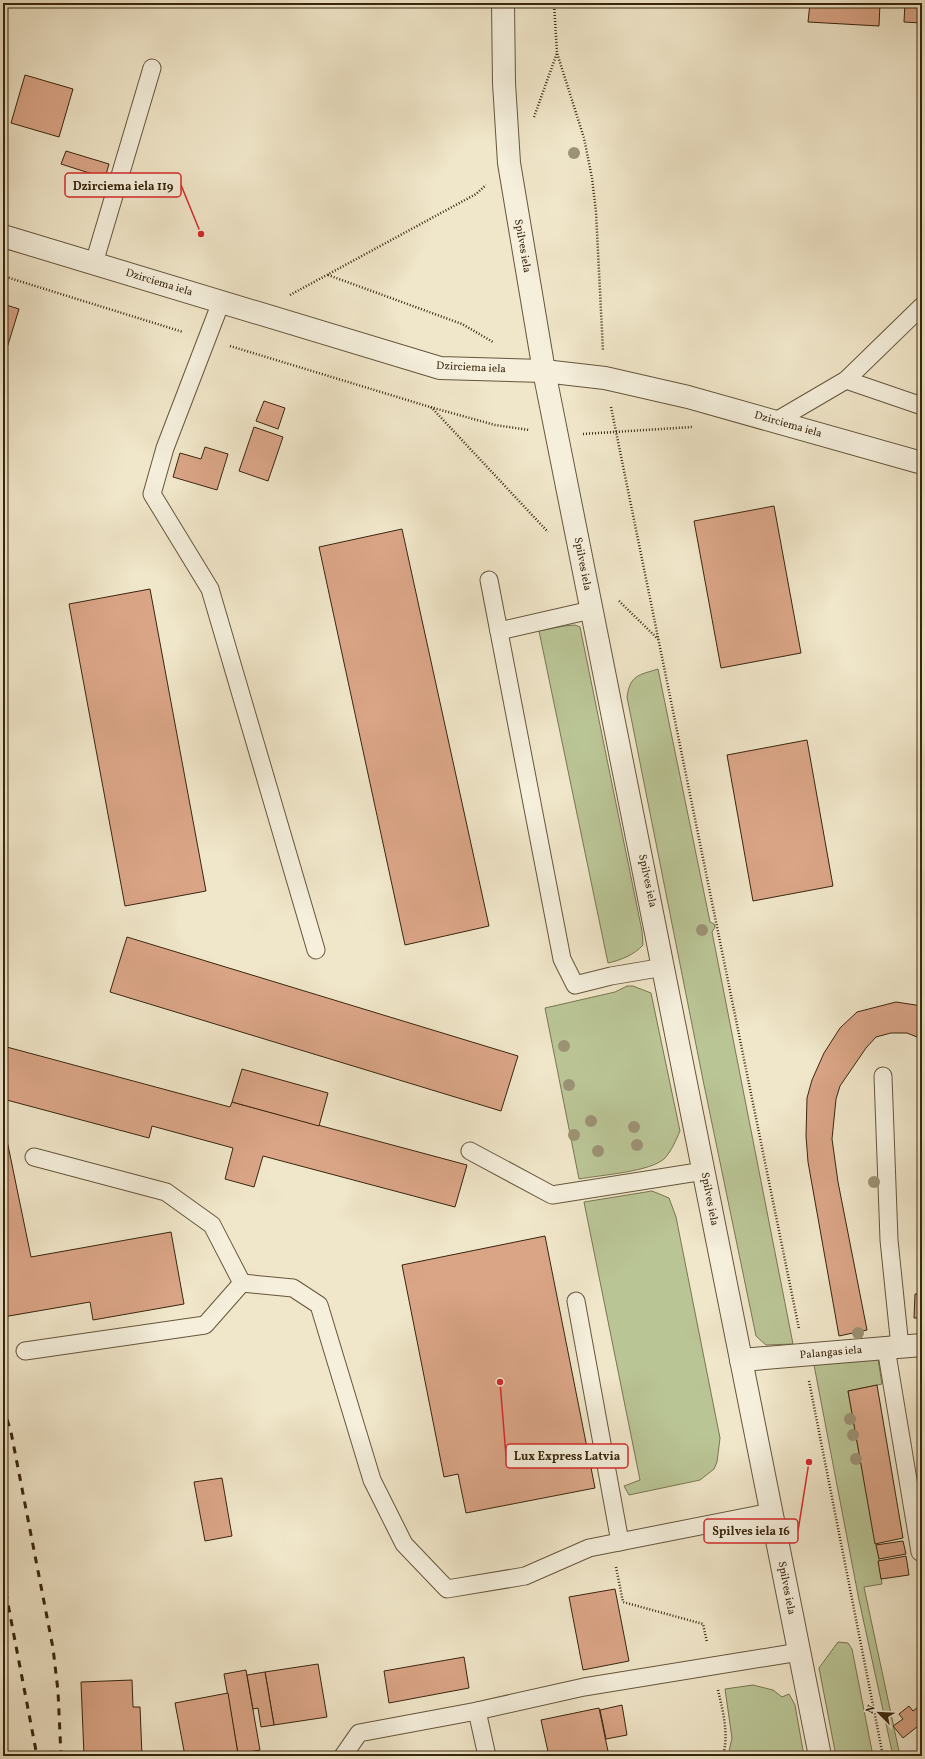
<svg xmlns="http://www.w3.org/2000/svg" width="925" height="1759" font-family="Vollkorn,serif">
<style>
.green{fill:#bac596;stroke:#797652}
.building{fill:#daa587;stroke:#38260d}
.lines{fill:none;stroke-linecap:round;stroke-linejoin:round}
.service-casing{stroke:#66563c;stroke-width:19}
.minor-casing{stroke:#66563c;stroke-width:24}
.path{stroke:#38260d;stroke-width:2.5;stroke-dasharray:1 2;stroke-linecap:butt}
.service{stroke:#f5efdc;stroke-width:17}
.minor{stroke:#f5efdc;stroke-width:22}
.rail{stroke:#38260d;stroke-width:3;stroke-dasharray:7 7;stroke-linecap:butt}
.tree{fill:#9c9274}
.labels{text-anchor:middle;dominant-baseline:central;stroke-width:3;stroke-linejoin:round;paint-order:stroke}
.street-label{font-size:11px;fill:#38260d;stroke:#f5efdc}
.leader{fill:none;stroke:#d62828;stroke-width:1.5}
.callout-dot{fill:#d62828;stroke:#f5efdc;stroke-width:1.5}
.callout{fill:#f5efdc;stroke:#d62828;stroke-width:1.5}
.callout-label{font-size:12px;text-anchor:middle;font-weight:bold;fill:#38260d}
</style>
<rect width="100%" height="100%" fill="#f0e6c9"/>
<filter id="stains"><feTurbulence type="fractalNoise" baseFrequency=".005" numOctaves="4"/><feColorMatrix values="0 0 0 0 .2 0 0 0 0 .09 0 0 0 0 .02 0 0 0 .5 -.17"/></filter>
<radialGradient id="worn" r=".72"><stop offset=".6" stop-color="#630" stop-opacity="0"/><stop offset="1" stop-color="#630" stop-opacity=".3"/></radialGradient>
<g class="green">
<path d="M575,625L580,627L642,931L643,945C634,955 621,960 608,963L539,631L564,626Z"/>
<path d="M658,669L710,922L714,924L715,927L712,932L793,1344L766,1345L756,1336L703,1080L627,697C630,675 639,675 658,669Z"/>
<path d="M627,986H633L651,993L680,1131C676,1140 672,1150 665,1158C651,1172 600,1175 579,1179L545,1008L615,992Z"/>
<path d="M652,1191L669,1198L676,1217L720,1438L717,1462L714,1469L700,1480L629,1495L624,1486L640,1480L584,1202Z"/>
<path d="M878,1359L882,1384L848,1391L879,1559L882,1584L864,1587L900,1756H893L859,1600L814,1365Z"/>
<path d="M838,1642L848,1643L852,1649L873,1756H836L819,1668Z"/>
<path d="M753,1685L773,1690L782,1697L789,1694L795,1705L804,1756H728L732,1738L725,1689Z"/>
</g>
<g class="building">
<path d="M810,3H880L879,26L808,22Z"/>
<path d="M905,3H922V23L904,22Z"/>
<path d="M25,75L73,89L59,137L11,123Z"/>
<path d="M66,151L109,164L105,178L61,164Z"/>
<path d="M3,304L19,309L3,361Z"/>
<path d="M264,401L285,408L278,429L256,421Z"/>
<path d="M254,427L283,437L268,481L239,471Z"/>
<path d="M205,447L228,454L217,490L173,477L180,453L201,459Z"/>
<path d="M774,506L801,653L721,668L694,521Z"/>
<path d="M402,529L489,926L405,945L319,547Z"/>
<path d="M150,589L206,891L125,906L69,604Z"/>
<path d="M807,740L833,886L753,901L727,755Z"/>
<path d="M127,937L518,1056L501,1111L110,992Z"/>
<path d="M896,1002L922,1006V1039L907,1033H891L876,1037L866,1048L840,1086L836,1099L832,1139L838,1182L867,1330L839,1336L808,1162L806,1136L807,1098L812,1080L824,1053L840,1028L857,1012Z"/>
<path d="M3,1046L230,1107L232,1102L467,1165L455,1207L263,1156L254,1187L225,1179L233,1148L152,1126L149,1138L3,1099Z"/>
<path d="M242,1069L328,1093L319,1126L232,1102Z"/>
<path d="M3,1121L31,1257L171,1232L184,1304L93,1320L90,1302L3,1317Z"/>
<path d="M545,1236L595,1488L466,1513L458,1474L444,1477L402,1265Z"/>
<path d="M915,1294H922V1318H914Z"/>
<path d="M877,1385L903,1538L875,1544L848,1391Z"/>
<path d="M222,1478L232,1536L205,1541L194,1482Z"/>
<path d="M903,1541L906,1554L879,1559L876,1545Z"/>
<path d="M906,1556L909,1575L881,1579L878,1561Z"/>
<path d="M615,1589L629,1661L583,1670L569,1597Z"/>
<path d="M464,1657L469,1688L389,1703L384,1671Z"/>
<path d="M318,1664L327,1717L274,1725L265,1672Z"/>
<path d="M246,1670L260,1750L238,1754L224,1674Z"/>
<path d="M265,1672L274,1725L261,1727L258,1708L253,1709L247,1675Z"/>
<path d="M132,1680L133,1707H140L142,1756H84L81,1682Z"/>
<path d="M228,1693L238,1754L223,1756H185L175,1703Z"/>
<path d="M922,1704V1723L903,1738L893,1726L903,1719L899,1714L909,1706L913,1711Z"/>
<path d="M622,1705L627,1735L606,1739L600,1710Z"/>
<path d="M599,1708L609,1756H549L541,1720Z"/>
</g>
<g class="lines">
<g class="service-casing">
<g id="service">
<path d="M94,263L152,68"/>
<path d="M221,302L165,448L152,494L210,589L316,950"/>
<path d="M846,380L922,406"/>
<path d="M776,421L846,380L922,306"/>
<path d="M489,580L562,959L575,985L611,976L664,967"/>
<path d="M499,631L591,610"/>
<path d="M883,1076L889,1240L900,1347"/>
<path d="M470,1151L552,1195L704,1171"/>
<path d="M34,1157L166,1192L212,1225L242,1283"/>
<path d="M242,1283L293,1288L319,1305L372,1480L404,1544L447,1589L525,1576L589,1548L771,1512"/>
<path d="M576,1301L620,1542"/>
<path d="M886,1348L920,1552"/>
<path d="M25,1351L205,1325L242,1283"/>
<path d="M477,1711L487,1756"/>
<path d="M343,1756L359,1733L477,1711L584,1687L799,1652"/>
</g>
</g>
<g class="minor-casing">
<g id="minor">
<path d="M503,3L504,83L509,163L544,371L820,1756"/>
<path d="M3,236L440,368L544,371L605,378L688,397L922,463"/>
<path d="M741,1360L922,1345"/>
</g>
</g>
<g class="path">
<path d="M554,3L557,53L584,138L592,178L596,212L603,351"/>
<path d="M534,117L557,53"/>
<path d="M328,275L462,324L493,342"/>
<path d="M3,276L183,332"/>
<path d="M290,295L476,194L486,185"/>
<path d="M230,346L430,407L495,425L529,430"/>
<path d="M431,407L548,532"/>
<path d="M611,407L799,1329"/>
<path d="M583,434L692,427"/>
<path d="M619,601L658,639"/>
<path d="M809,1381L883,1756"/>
<path d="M616,1567L623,1602L703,1624L707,1642"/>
<path d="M718,1690C723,1712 729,1733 723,1756"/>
</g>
<use href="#service" class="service"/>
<use href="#minor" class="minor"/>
<g class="rail">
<path d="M3,1406L11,1432L53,1648L58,1691L61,1756"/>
<path d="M3,1578L37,1756"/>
</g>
</g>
<g class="tree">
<circle cx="574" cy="153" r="6"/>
<circle cx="702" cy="930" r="6"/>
<circle cx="564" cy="1046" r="6"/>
<circle cx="569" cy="1085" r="6"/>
<circle cx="591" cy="1121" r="6"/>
<circle cx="634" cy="1127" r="6"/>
<circle cx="574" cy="1135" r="6"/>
<circle cx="637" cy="1145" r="6"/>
<circle cx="598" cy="1151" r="6"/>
<circle cx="874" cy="1182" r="6"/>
<circle cx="858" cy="1333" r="6"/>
<circle cx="850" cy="1419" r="6"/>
<circle cx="853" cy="1435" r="6"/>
<circle cx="856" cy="1459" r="6"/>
</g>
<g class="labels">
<g class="street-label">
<text transform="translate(522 246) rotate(80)">Spilves iela</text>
<text transform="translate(159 283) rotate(17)">Dzirciema iela</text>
<text transform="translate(471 368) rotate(3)">Dzirciema iela</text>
<text transform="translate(788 425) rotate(16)">Dzirciema iela</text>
<text transform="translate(582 564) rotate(79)">Spilves iela</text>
<text transform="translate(647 881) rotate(78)">Spilves iela</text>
<text transform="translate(709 1199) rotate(79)">Spilves iela</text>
<text transform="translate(831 1353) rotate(-5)">Palangas iela</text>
<text transform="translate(786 1588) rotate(79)">Spilves iela</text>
</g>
</g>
<path class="leader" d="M201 234L181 185M500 1382L506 1456M809 1462L798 1531"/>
<g class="callout-dot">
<circle cx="201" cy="234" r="4"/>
<circle cx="500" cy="1382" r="4"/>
<circle cx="809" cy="1462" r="4"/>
</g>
<g class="callout">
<rect x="65" y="173" width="116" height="24" rx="4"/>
<rect x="506" y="1444" width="122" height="24" rx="4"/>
<rect x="704" y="1519" width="94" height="24" rx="4"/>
</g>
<g class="callout-label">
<text x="123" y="190">Dzirciema iela 119</text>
<text x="567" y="1460">Lux Express Latvia</text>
<text x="751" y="1535">Spilves iela 16</text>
</g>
<rect width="925" height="1759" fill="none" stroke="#f0e6c9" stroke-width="16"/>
<rect x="4" y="4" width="917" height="1751" fill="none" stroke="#38260d" stroke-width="2"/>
<rect x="8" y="8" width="909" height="1743" fill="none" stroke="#38260d"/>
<g transform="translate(879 1713) rotate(294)" stroke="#f5efdc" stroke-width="3" paint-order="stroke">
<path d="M0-3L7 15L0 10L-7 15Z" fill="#38260d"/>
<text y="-6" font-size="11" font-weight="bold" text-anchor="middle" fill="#38260d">N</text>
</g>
<rect width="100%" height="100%" filter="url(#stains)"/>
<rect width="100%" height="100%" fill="url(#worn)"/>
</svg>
